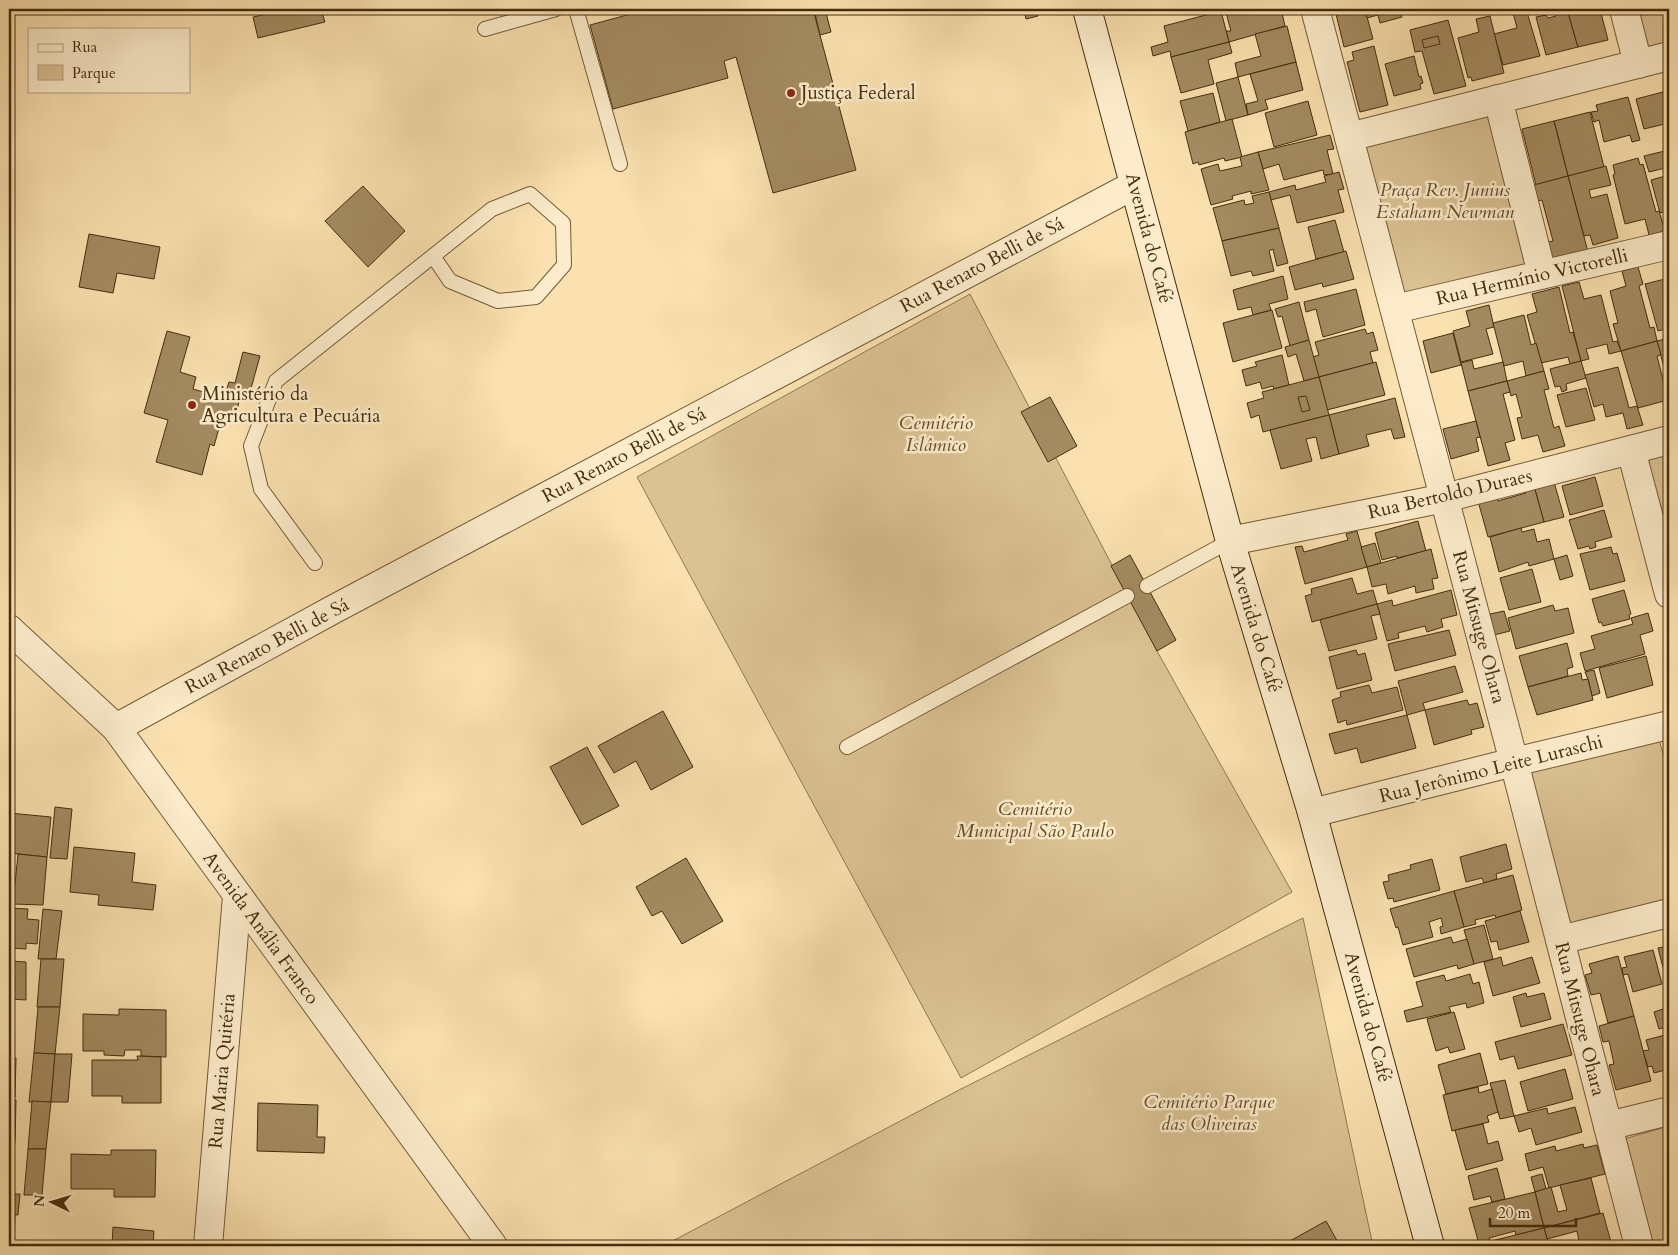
<svg xmlns="http://www.w3.org/2000/svg" width="1678" height="1255" font-family="Cardo,serif">
<style>
.green{fill:#dbc293;stroke:#907850}
.building{fill:#a48b61;stroke:#462d0d}
.lines{fill:none;stroke-linecap:round;stroke-linejoin:round}
.lane-casing{stroke:#735a36;stroke-width:16}
.street-casing{stroke:#735a36;stroke-width:30}
.secondary-casing{stroke:#462d0d;stroke-width:30}
.lane{stroke:#fceccb;stroke-width:14}
.street{stroke:#fceccb;stroke-width:28}
.secondary{stroke:#fceccb;stroke-width:28}
.poi-dot{fill:#8f2418;stroke:#fceccb;stroke-width:2}
.labels{text-anchor:middle;dominant-baseline:central;stroke-width:5;stroke-linejoin:round;paint-order:stroke}
.poi-label{font-size:19px;fill:#462d0d;stroke:#fceccb;text-anchor:start}
.park-label{font-size:19px;font-style:italic;fill:#644b28;stroke:#fceccb}
.street-label{font-size:19px;fill:#462d0d;stroke:#fceccb}
</style>
<rect width="100%" height="100%" fill="#fae1af"/>
<filter id="stains"><feTurbulence type="fractalNoise" baseFrequency=".004" numOctaves="4"/><feColorMatrix values="0 0 0 0 .2 0 0 0 0 .09 0 0 0 0 .02 0 0 0 .5 -.17"/></filter>
<radialGradient id="worn" r=".72"><stop offset=".6" stop-color="#630" stop-opacity="0"/><stop offset="1" stop-color="#630" stop-opacity=".3"/></radialGradient>
<g class="green">
<path d="M1638,9H1669V42L1647,47Z"/>
<path d="M1491,114L1530,267L1402,296L1362,144Z"/>
<path d="M970,294L1157,651L1292,892L961,1078L637,477Z"/>
<path d="M1669,452V557L1644,460Z"/>
<path d="M1659,739L1669,778V900L1567,924L1528,771Z"/>
<path d="M1303,918L1373,1246H663L961,1089Z"/>
<path d="M1669,1126V1246H1652L1624,1139Z"/>
</g>
<g class="building">
<path d="M266,9H321L325,22L258,38L253,17L267,14Z"/>
<path d="M649,9H813L856,170L773,193L736,57L724,61L728,78L613,109L590,25Z"/>
<path d="M814,9H825L831,32L820,35Z"/>
<path d="M1024,9H1036L1038,16L1026,19Z"/>
<path d="M1225,9H1281L1285,26L1229,42L1226,31H1231Z"/>
<path d="M1326,9H1365L1373,39L1344,47L1335,10L1327,12Z"/>
<path d="M1365,9H1400L1402,17L1380,23L1378,15L1367,18Z"/>
<path d="M1409,9H1425L1410,12Z"/>
<path d="M1512,9H1526L1540,56L1503,65L1494,34L1517,28Z"/>
<path d="M1560,9H1567L1578,47L1546,55L1536,17L1546,15L1548,18L1556,16L1555,10Z"/>
<path d="M1567,9H1600L1608,40L1578,47Z"/>
<path d="M1221,11L1229,42L1171,57L1170,51L1153,56L1151,47L1168,42L1164,26Z"/>
<path d="M1490,16L1504,73L1472,81L1471,77L1468,78L1458,38L1479,32L1476,19Z"/>
<path d="M1448,20L1466,86L1434,94L1422,51L1415,52L1410,30Z"/>
<path d="M1287,26L1296,62L1238,77L1235,63L1261,56L1255,34Z"/>
<path d="M1438,36L1440,44L1424,48L1422,40Z"/>
<path d="M1229,42L1232,53L1208,60L1214,84L1181,93L1171,57Z"/>
<path d="M1374,46L1388,105L1360,112L1347,62L1354,60L1352,52Z"/>
<path d="M1414,56L1419,77L1421,76L1423,83L1420,84L1421,89L1394,96L1385,64Z"/>
<path d="M1296,62L1303,90L1265,100L1268,109L1248,115L1246,104L1258,101L1250,74Z"/>
<path d="M1238,77L1248,115L1226,121L1216,83Z"/>
<path d="M1663,92L1665,99L1668,98L1669,103V123L1644,129L1636,99Z"/>
<path d="M1213,93L1220,122L1188,131L1180,101Z"/>
<path d="M1628,97L1640,140L1632,142L1630,135L1604,142L1599,120L1594,122L1591,112L1598,111L1596,105Z"/>
<path d="M1308,101L1317,135L1274,147L1265,113Z"/>
<path d="M1590,112L1604,167L1568,176L1554,121Z"/>
<path d="M1232,119L1242,157L1225,161L1224,158L1199,165L1198,162L1193,164L1185,132Z"/>
<path d="M1554,121L1568,176L1536,185L1522,129Z"/>
<path d="M1330,135L1334,149L1327,150L1333,174L1324,175L1323,170L1284,180L1279,164L1263,169L1258,152Z"/>
<path d="M1669,150V167L1649,172L1644,156Z"/>
<path d="M1258,152L1269,190L1251,194V191L1232,196L1233,199L1211,205L1201,169L1218,164L1220,171L1242,166L1240,157Z"/>
<path d="M1638,158L1640,165L1643,164L1656,212L1659,211L1665,231L1649,235L1645,219L1625,224L1613,175L1615,174L1613,165Z"/>
<path d="M1606,166L1611,185L1589,190L1591,198L1607,194L1618,238L1593,245L1590,235L1584,236L1568,176Z"/>
<path d="M1339,172L1344,189L1338,190L1344,212L1297,223L1290,195L1271,200L1269,192L1295,185L1296,190L1326,182L1324,176Z"/>
<path d="M1669,175V221L1667,211L1660,213L1651,180Z"/>
<path d="M1568,176L1588,252L1552,260L1548,242L1553,241L1542,200L1538,201L1534,185Z"/>
<path d="M363,186L405,231L368,267L325,221Z"/>
<path d="M1269,192L1279,228L1222,241L1213,208L1244,200L1245,205L1254,203L1252,196Z"/>
<path d="M1335,220L1344,252L1316,259L1308,227Z"/>
<path d="M1279,228L1288,263L1277,266L1273,249L1269,251L1274,271L1253,276L1251,271L1231,276L1222,241Z"/>
<path d="M89,234L160,247L154,279L117,273L113,293L79,287Z"/>
<path d="M9,251L15,255L9,264Z"/>
<path d="M1346,251L1354,279L1323,287L1322,283L1295,290L1289,267Z"/>
<path d="M1638,267L1643,284L1639,286L1650,328L1654,327L1657,341L1621,351L1613,324L1618,323L1610,291L1626,286L1622,271Z"/>
<path d="M1283,276L1288,299L1269,304L1271,310L1253,315L1251,307L1238,310L1233,290Z"/>
<path d="M1669,278V328L1658,331L1645,284Z"/>
<path d="M1579,282L1584,299L1601,295L1613,342L1617,341L1621,351L1609,354L1607,344L1586,349L1589,359L1581,361L1562,286Z"/>
<path d="M1559,287L1570,333L1573,332L1581,361L1570,364L1568,357L1541,363L1527,315L1537,312L1532,294Z"/>
<path d="M1356,289L1365,325L1323,337L1316,309L1306,312L1304,302Z"/>
<path d="M1299,302L1309,340L1290,346L1282,316L1278,317L1275,309Z"/>
<path d="M1489,305L1494,327L1486,329L1493,354L1461,362L1453,331L1470,326L1466,311Z"/>
<path d="M1272,310L1282,348L1233,362L1223,323Z"/>
<path d="M1524,315L1531,345L1536,343L1544,371L1526,376L1523,361L1504,366L1493,323Z"/>
<path d="M1365,329L1367,334L1373,332L1378,350L1370,352L1373,363L1319,377L1313,357L1319,355L1315,342Z"/>
<path d="M167,331L190,337L180,372L196,377L193,389L224,398L229,382L235,383L243,352L260,356L250,392L242,390L235,417L223,414L214,446L210,444L202,475L156,462L168,420L144,413Z"/>
<path d="M1453,333L1461,365L1431,373L1423,341Z"/>
<path d="M1669,338V387L1657,341Z"/>
<path d="M1309,340L1319,377L1304,381L1296,354L1288,357L1285,347Z"/>
<path d="M1657,341L1661,355L1657,356L1668,400L1638,408L1621,351Z"/>
<path d="M1282,355L1289,385L1274,389L1273,386L1262,389L1260,382L1246,386L1242,370L1257,366L1255,362Z"/>
<path d="M1472,360L1474,369L1503,362L1507,381L1468,391L1461,363Z"/>
<path d="M1581,361L1586,378L1566,384L1567,390L1562,392L1560,386L1555,387L1550,369Z"/>
<path d="M1376,362L1385,395L1327,410L1319,377Z"/>
<path d="M1618,367L1629,408L1637,406L1643,425L1627,429L1623,413L1606,417L1603,404L1594,407L1585,375Z"/>
<path d="M1544,371L1549,389L1544,390L1554,428L1559,426L1565,446L1543,452L1538,435L1522,439L1517,418L1522,417L1516,394L1511,396L1507,381Z"/>
<path d="M1319,377L1329,415L1263,432L1259,415L1251,418L1247,403L1264,398L1262,392Z"/>
<path d="M1507,381L1510,392L1503,394L1515,440L1505,443L1510,460L1488,466L1468,391Z"/>
<path d="M1586,388L1595,420L1566,427L1557,395Z"/>
<path d="M1306,396L1310,410L1302,412L1298,397Z"/>
<path d="M1050,397L1077,446L1048,462L1021,412Z"/>
<path d="M1395,398L1405,437L1394,439L1391,429L1366,435L1369,446L1339,454L1329,415Z"/>
<path d="M1329,415L1339,454L1321,459L1316,437L1306,439L1312,461L1281,469L1270,430Z"/>
<path d="M1476,421L1480,437L1476,438L1479,451L1451,459L1443,429Z"/>
<path d="M1595,477L1603,506L1570,515L1562,486Z"/>
<path d="M1554,482L1564,517L1544,522L1534,486Z"/>
<path d="M1534,486L1544,522L1488,537L1478,501L1497,496L1498,501L1526,493L1524,489Z"/>
<path d="M1604,510L1612,537L1595,542L1596,547L1590,549L1589,546L1578,549L1569,520Z"/>
<path d="M1418,521L1426,551L1397,558V556L1382,560L1375,533Z"/>
<path d="M1521,528L1522,532L1534,529L1537,542L1549,539L1554,559L1529,566L1528,562L1499,572L1490,537Z"/>
<path d="M1357,531L1367,567L1305,584L1295,547L1302,546L1304,552L1348,540L1346,534Z"/>
<path d="M1375,543L1381,563L1367,567L1361,547Z"/>
<path d="M1611,547L1613,554L1617,553L1625,581L1590,590L1580,554Z"/>
<path d="M1431,549L1438,578L1432,579L1434,589L1416,593L1415,586L1388,594L1386,584L1372,587L1367,567Z"/>
<path d="M1130,555L1176,640L1157,651L1111,566Z"/>
<path d="M1567,555L1573,576L1560,580L1554,559Z"/>
<path d="M1532,569L1541,602L1509,610L1500,578Z"/>
<path d="M1352,578L1357,594L1373,590L1377,604L1312,622L1305,596L1312,594L1311,589Z"/>
<path d="M1451,590L1457,615L1441,619L1443,627L1427,632L1425,626L1398,633L1399,638L1387,641L1377,604L1392,600L1393,606Z"/>
<path d="M1624,590L1631,614L1629,615L1630,619L1603,626L1601,622L1599,623L1592,599Z"/>
<path d="M1377,604L1380,614L1371,616L1377,639L1329,651L1320,620Z"/>
<path d="M1553,605L1555,611L1568,608L1574,633L1516,649L1508,618Z"/>
<path d="M1504,611L1510,631L1494,635L1490,614Z"/>
<path d="M1648,613L1653,631L1640,635L1645,654L1585,671L1580,653L1595,649L1591,636L1633,624L1631,618Z"/>
<path d="M1449,630L1456,655L1395,671L1388,644Z"/>
<path d="M1567,643L1573,667L1567,669L1568,676L1528,687L1519,656Z"/>
<path d="M1356,650L1358,655L1365,653L1372,680L1337,689L1329,657Z"/>
<path d="M1646,656L1653,685L1607,698L1599,668Z"/>
<path d="M1455,666L1463,692L1423,703L1425,710L1407,715L1398,681Z"/>
<path d="M1594,670L1600,693L1592,696L1588,679L1585,672Z"/>
<path d="M1581,673L1582,680L1588,679L1593,700L1537,715L1528,687Z"/>
<path d="M1369,685L1372,693L1397,687L1403,710L1347,725L1346,720L1338,723L1332,700L1341,697L1340,692Z"/>
<path d="M1467,700L1469,705L1477,703L1484,727L1471,730L1472,734L1434,745L1425,710Z"/>
<path d="M663,711L693,767L651,790L636,761L614,773L598,746Z"/>
<path d="M1407,715L1416,748L1361,763L1357,748L1335,754L1329,734Z"/>
<path d="M587,747L619,806L582,825L550,767Z"/>
<path d="M55,807L72,809L67,859L50,858Z"/>
<path d="M9,813L51,817L47,857L9,853Z"/>
<path d="M1506,844L1512,869L1496,874L1497,879L1484,883L1482,878L1466,882L1460,857Z"/>
<path d="M74,847L135,853L132,882L156,885L153,910L98,905L99,895L70,892Z"/>
<path d="M18,854L47,857L43,905L13,904Z"/>
<path d="M686,858L723,921L682,944L662,911L652,916L636,887Z"/>
<path d="M1432,859L1440,890L1394,902L1393,898L1388,899L1383,882L1389,881L1388,875L1411,869L1410,865Z"/>
<path d="M1513,875L1522,910L1496,918L1495,915L1475,920L1476,924L1464,927L1454,891Z"/>
<path d="M1454,891L1464,927L1441,934L1440,927L1443,926L1441,918L1429,922L1433,937L1403,945L1398,927L1396,928L1390,909Z"/>
<path d="M9,908L28,909L27,919L39,920L37,944L26,943V949L9,948Z"/>
<path d="M43,909L62,911L56,959H38Z"/>
<path d="M1520,911L1529,942L1499,950L1497,941L1491,942L1485,921Z"/>
<path d="M1484,925L1493,959L1474,964L1464,930Z"/>
<path d="M1451,937L1453,943L1467,939L1474,964L1458,969L1457,965L1414,977L1406,949Z"/>
<path d="M1669,946V982L1667,983L1658,948Z"/>
<path d="M1653,950L1662,984L1633,992L1628,974L1623,975L1622,968L1627,967L1624,957Z"/>
<path d="M1618,956L1634,1016L1608,1023L1600,993L1591,995L1585,975L1592,973L1589,964Z"/>
<path d="M1501,957L1503,966L1532,957L1540,983L1493,996L1484,962Z"/>
<path d="M41,959H64L60,1007H37Z"/>
<path d="M9,961L26,962V1000L9,999Z"/>
<path d="M1470,974L1473,984L1479,982L1484,1003L1467,1008L1466,1003L1449,1007L1451,1012L1407,1022L1404,1011L1423,1006L1416,982L1444,975L1446,981Z"/>
<path d="M1526,993L1527,997L1544,993L1551,1019L1521,1027L1513,997Z"/>
<path d="M9,1005H11L9,1048Z"/>
<path d="M38,1007H60L55,1054L34,1053Z"/>
<path d="M1669,1007V1026L1659,1029L1654,1012Z"/>
<path d="M119,1009L166,1010V1057L141,1056V1050H125L124,1056L104,1055V1051H83V1014L119,1015Z"/>
<path d="M1454,1012L1465,1049L1450,1053L1448,1047L1436,1051L1427,1019Z"/>
<path d="M1634,1016L1651,1081L1616,1090L1609,1065L1614,1064L1609,1041L1603,1042L1599,1026Z"/>
<path d="M1563,1024L1572,1055L1518,1069L1514,1056L1500,1060L1495,1042Z"/>
<path d="M1669,1034V1069L1654,1073L1652,1066L1648,1067L1643,1051L1649,1050L1646,1040Z"/>
<path d="M34,1053L55,1054L51,1102H29Z"/>
<path d="M1480,1053L1488,1084L1446,1094L1438,1065Z"/>
<path d="M55,1054H72L68,1102H51Z"/>
<path d="M137,1056L161,1057V1103H122V1096H92V1060H138Z"/>
<path d="M9,1058H16L15,1097H9Z"/>
<path d="M1565,1069L1573,1099L1528,1111L1520,1082Z"/>
<path d="M1505,1080L1514,1116L1500,1119L1490,1083Z"/>
<path d="M1478,1087L1479,1093L1492,1089L1498,1112L1487,1116L1489,1122L1452,1131L1443,1095Z"/>
<path d="M9,1100H16L15,1143H9Z"/>
<path d="M32,1101L51,1102L46,1149H28Z"/>
<path d="M258,1103L318,1105L317,1137H325L324,1153L257,1151Z"/>
<path d="M1575,1107L1582,1132L1536,1145L1531,1128L1519,1132L1514,1116L1547,1108L1548,1114Z"/>
<path d="M1483,1124L1488,1144L1498,1141L1503,1160L1466,1170L1455,1130Z"/>
<path d="M1583,1144L1584,1148L1597,1145L1605,1174L1549,1188L1543,1167L1529,1171L1525,1154L1555,1146L1556,1151Z"/>
<path d="M28,1149H46L42,1195H24Z"/>
<path d="M111,1150H156L155,1197H114V1189H71V1154L111,1155Z"/>
<path d="M1497,1168L1505,1199L1492,1202L1490,1196L1474,1200L1468,1176Z"/>
<path d="M1542,1174L1546,1189L1535,1192L1531,1177Z"/>
<path d="M1591,1178L1600,1213L1544,1228L1535,1192L1551,1187L1558,1212L1567,1210L1560,1185Z"/>
<path d="M1535,1192L1544,1228L1516,1235L1515,1231L1489,1238L1490,1241L1479,1244L1469,1208Z"/>
<path d="M9,1194H20L18,1215L9,1214Z"/>
<path d="M1603,1213L1612,1246H1580L1577,1231L1547,1239L1544,1228Z"/>
<path d="M9,1215H15L14,1246H9Z"/>
<path d="M1326,1221L1340,1246H1281Z"/>
<path d="M113,1227L154,1231L153,1246H112Z"/>
<path d="M1544,1228L1549,1246H1469L1479,1244Z"/>
<path d="M255,1245L290,1246H255Z"/>
</g>
<g class="lines">
<g class="lane-casing">
<g id="lane">
<path d="M576,9L620,164"/>
<path d="M485,29L556,9"/>
<path d="M315,563L261,489L251,446L276,381L492,209L530,194L563,223L564,265L536,297L498,301L450,281L433,256"/>
<path d="M1147,586L1230,541"/>
<path d="M847,747L1127,596"/>
</g>
</g>
<g class="street-casing">
<g id="street">
<path d="M1315,9L1514,762L1639,1246"/>
<path d="M1624,9L1638,64"/>
<path d="M1498,99L1542,274"/>
<path d="M1349,137L1669,56"/>
<path d="M1395,309L1669,245"/>
<path d="M1631,450L1669,594"/>
<path d="M1230,541L1445,498L1669,440"/>
<path d="M9,629L116,728L493,1246"/>
<path d="M116,728L336,608L1134,185"/>
<path d="M1312,813L1514,762L1669,725"/>
<path d="M1560,940L1669,913"/>
<path d="M1608,1126L1669,1111"/>
<path d="M208,1246L237,896"/>
</g>
</g>
<g class="secondary-casing">
<path id="secondary" d="M1087,9L1230,541L1312,813L1430,1246"/>
</g>
<use href="#lane" class="lane"/>
<use href="#street" class="street"/>
<use href="#secondary" class="secondary"/>
</g>
<g class="poi-dot">
<circle cx="791" cy="93" r="5"/>
<circle cx="192" cy="405" r="5"/>
</g>
<g class="labels">
<g class="poi-label">
<text x="801" y="93">Justiça Federal</text>
<text x="202" y="394">Ministério da<tspan x="202" dy="22">Agricultura e Pecuária</tspan></text>
</g>
<g class="park-label">
<text x="1445" y="190">Praça Rev. Junius<tspan x="1445" dy="22">Estaham Newman</tspan></text>
<text x="936" y="423">Cemitério<tspan x="936" dy="22">Islâmico</tspan></text>
<text x="1035" y="809">Cemitério<tspan x="1035" dy="22">Municipal São Paulo</tspan></text>
<text x="1209" y="1102">Cemitério Parque<tspan x="1209" dy="22">das Oliveiras</tspan></text>
</g>
<g class="street-label">
<text transform="translate(1149 238) rotate(75)">Avenida do Café</text>
<text transform="translate(982 265) rotate(-28)">Rua Renato Belli de Sá</text>
<text transform="translate(1532 277) rotate(-13)">Rua Hermínio Victorelli</text>
<text transform="translate(624 455) rotate(-28)">Rua Renato Belli de Sá</text>
<text transform="translate(1450 494) rotate(-13)">Rua Bertoldo Duraes</text>
<text transform="translate(1479 627) rotate(75)">Rua Mitsuge Ohara</text>
<text transform="translate(1256 628) rotate(73)">Avenida do Café</text>
<text transform="translate(267 646) rotate(-28)">Rua Renato Belli de Sá</text>
<text transform="translate(1491 769) rotate(-14)">Rua Jerônimo Leite Luraschi</text>
<text transform="translate(261 928) rotate(54)">Avenida Anália Franco</text>
<text transform="translate(1368 1017) rotate(75)">Avenida do Café</text>
<text transform="translate(1580 1019) rotate(76)">Rua Mitsuge Ohara</text>
<text transform="translate(222 1071) rotate(-85)">Rua Maria Quitéria</text>
</g>
</g>
<rect width="1678" height="1255" fill="none" stroke="#fae1af" stroke-width="30"/>
<rect x="10" y="10" width="1658" height="1235" fill="none" stroke="#462d0d" stroke-width="2.5"/>
<rect x="15" y="15" width="1648" height="1225" fill="none" stroke="#462d0d"/>
<rect x="28" y="28" width="162" height="65" fill="#fceccb" stroke="#b3a07f"/>
<rect x="38" y="44" width="25" height="8" fill="#fceccb" stroke="#b3a07f"/>
<text x="72" y="52" font-size="15" fill="#462d0d">Rua</text>
<rect x="38" y="65" width="25" height="15" fill="#dbc293" stroke="#b3a07f"/>
<text x="72" y="78" font-size="15" fill="#462d0d">Parque</text>
<g transform="translate(52 1202) rotate(275)" stroke="#fceccb" stroke-width="4" paint-order="stroke">
<path d="M0-4L9 19L0 12L-9 19Z" fill="#462d0d"/>
<text y="-8" font-size="14" font-weight="bold" text-anchor="middle" fill="#462d0d">N</text>
</g>
<path d="M1490 1218v8h86v-8" fill="none" stroke="#462d0d" stroke-width="2.5"/>
<text x="1498" y="1218" font-size="15" fill="#462d0d" stroke="#fceccb" stroke-width="4" paint-order="stroke">20 m</text>
<rect width="100%" height="100%" filter="url(#stains)"/>
<rect width="100%" height="100%" fill="url(#worn)"/>
</svg>
